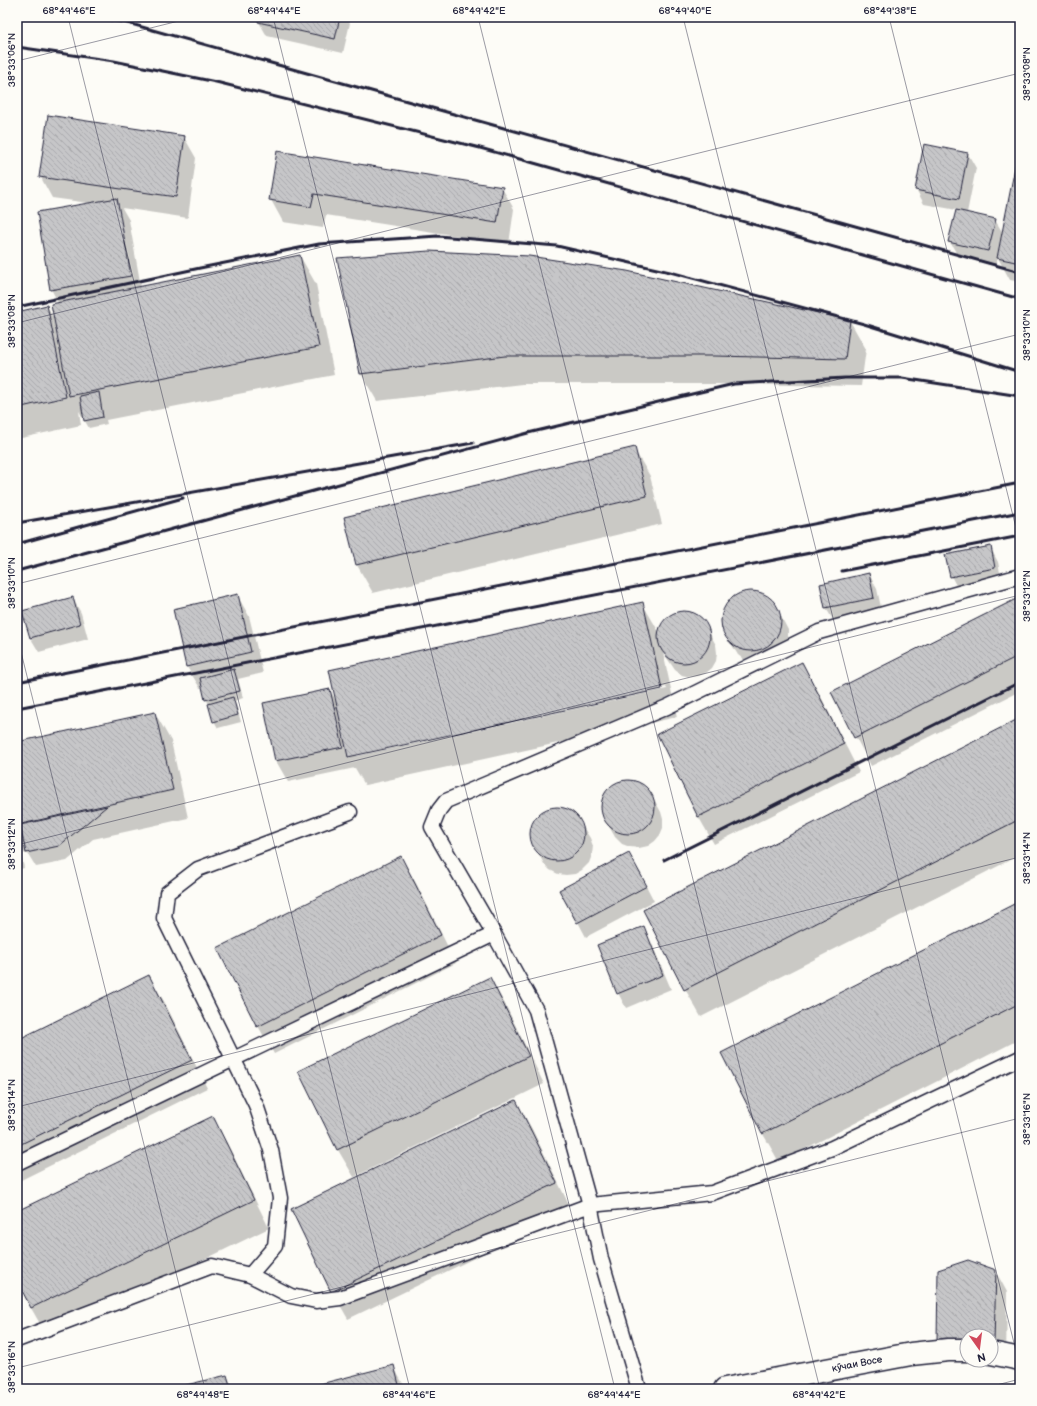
<svg xmlns="http://www.w3.org/2000/svg" width="1037" height="1406" font-family="'Balsamiq Sans',sans-serif">
<style>
.shadow{fill:#0003;fill-rule:evenodd}
.building{fill:url(#building-back-hatch);stroke:#22223b}
.lines{fill:none;stroke-linecap:round;stroke-linejoin:round}
.lane-casing{stroke:#22223b;stroke-width:17}
.street-casing{stroke:#22223b;stroke-width:25}
.lane{stroke:#fdfcf7;stroke-width:14}
.street{stroke:#fdfcf7;stroke-width:22}
.rail{stroke:#22223b;stroke-width:3}
.ticks{fill:none;stroke:#22223b;stroke-width:1;stroke-opacity:0.45}
.labels{text-anchor:middle;dominant-baseline:central;stroke-width:3.5;stroke-linejoin:round;paint-order:stroke}
.street-label{font-size:10px;fill:#22223b;stroke:#fdfcf7}
.neatline{fill:none;stroke:#22223b;stroke-width:1.5}
.ticks-label{font-size:10px;text-anchor:middle;fill:#22223b}
</style>
<defs>
<pattern id="building-back-hatch" width="6" height="6" patternUnits="userSpaceOnUse"><rect width="6" height="6" fill="#c6c6c8"/><path d="M-1 5l2 2M0 0l6 6M5-1l2 2" fill="none" stroke="#aaaaad"/></pattern>
</defs>
<rect width="100%" height="100%" fill="#fdfcf7"/>
<filter id="ink" filterUnits="userSpaceOnUse"><feTurbulence type="fractalNoise" baseFrequency=".025" numOctaves="2"/><feDisplacementMap in="SourceGraphic" scale="8" xChannelSelector="R" yChannelSelector="G"/><feConvolveMatrix kernelMatrix="1 2 1 2 8 2 1 2 1" color-interpolation-filters="sRGB"/></filter>
<g filter="url(#ink)">
<g class="shadow">
<path d="M260,17H346L350,23L343,53L267,36L259,22Z"/>
<path d="M184,137L196,158L188,218L122,208L129,220L141,287L300,256L316,284L334,375L106,420L107,424L89,428L79,411L81,425L17,439V313L47,306L55,320L59,304L51,289L89,203L52,198L40,176Z"/>
<path d="M278,152L502,188L514,209L509,244L326,215L323,228L283,222L271,200Z"/>
<path d="M968,154L976,168L967,213L995,220L1003,233L1020,164V262L1012,260V262L1020,264V282L1010,280L998,258L996,265L958,256L950,242L957,210L924,204L916,189Z"/>
<path d="M338,259L850,321L866,349L861,386L732,384H522L377,401L361,374Z"/>
<path d="M634,449L650,476L662,524L373,593L357,565L346,518Z"/>
<path d="M990,547L998,562L1002,583L959,591L951,576Z"/>
<path d="M869,574L877,589L882,612L834,622L826,608Z"/>
<path d="M753,592L763,594L771,600L776,607L788,630V639L786,648L746,661L738,655L724,632L722,622L723,613L728,604L734,597L743,593Z"/>
<path d="M237,595L249,616L263,673L238,679L243,698L234,701L236,705L241,722L218,728L214,721L210,706L206,699L203,687L200,688L187,667Z"/>
<path d="M1020,598V691L871,766L832,693Z"/>
<path d="M73,599L81,613L88,639L39,652L30,637Z"/>
<path d="M642,603L659,632L662,624L667,618L675,614L683,612L691,614L699,617L704,623L716,645L717,653L716,661L712,668L706,673L699,676L690,677L682,675L675,670L663,652L677,717L365,785L355,768L288,782L276,761L330,690L336,701ZM666,687L667,689L357,756V754Z"/>
<path d="M802,663L818,691L859,772L714,844L698,816Z"/>
<path d="M155,713L171,741L188,818L93,839L67,861L36,867L28,854H25L19,844L24,868L17,870V743Z"/>
<path d="M1020,719V855L701,1017L685,989Z"/>
<path d="M624,780H633L641,784L649,790L661,812L663,819V828L660,835L655,841L648,846L639,848L630,847L622,844L615,837L602,814L601,806L603,796L608,789L615,783Z"/>
<path d="M552,808H561L569,810L576,816L590,838L593,846L592,855L589,863L582,870L575,874L566,875L558,874L550,870L544,864L532,841L531,833L533,824L538,817L544,811Z"/>
<path d="M401,857L417,885L456,963L274,1054L258,1026L219,948Z"/>
<path d="M637,868L654,901L586,937L578,922Z"/>
<path d="M1020,902V1039L779,1162L763,1134L722,1053Z"/>
<path d="M643,927L651,942L671,989L626,1008L618,993Z"/>
<path d="M149,976L165,1003L207,1088L17,1182V1041Z"/>
<path d="M490,978L506,1006L544,1084L354,1177L338,1150L299,1071Z"/>
<path d="M516,1101L532,1129L572,1211L348,1319L332,1291Z"/>
<path d="M212,1117L228,1145L269,1228L47,1336L31,1308L17,1278V1212Z"/>
<path d="M995,1270L1007,1292L1006,1364L950,1362L938,1341ZM967,1336H991V1360H967Z"/>
<path d="M393,1366L406,1389H305Z"/>
<path d="M227,1376L234,1389H174Z"/>
</g>
<g class="building">
<path d="M259,17H340L335,39L258,22Z"/>
<path d="M48,115L185,136L176,197L39,177Z"/>
<path d="M924,144L968,153L959,199L915,190Z"/>
<path d="M277,151L503,187L497,223L314,194L311,207L269,200Z"/>
<path d="M1016,162L1020,163V263L997,258Z"/>
<path d="M117,198L131,276L50,290L37,212Z"/>
<path d="M956,210L996,219L988,251L948,242Z"/>
<path d="M429,251L529,256L627,271L850,320L845,359L715,356H505L360,374L337,258Z"/>
<path d="M300,255L319,347L69,396L51,304Z"/>
<path d="M47,305L66,397L17,408V312Z"/>
<path d="M99,392L103,417L84,421L80,396Z"/>
<path d="M635,447L647,496L356,565L344,517Z"/>
<path d="M991,546L995,568L950,577L945,555Z"/>
<path d="M869,573L874,598L825,608L820,584Z"/>
<circle cx="751" cy="621" r="30"/>
<path d="M238,594L251,652L186,667L173,609Z"/>
<path d="M73,597L80,624L30,638L22,611Z"/>
<path d="M1020,597V655L854,738L831,692Z"/>
<path d="M643,602L662,689L348,757L329,670Z"/>
<circle cx="684" cy="637" r="26"/>
<path d="M802,662L844,744L698,817L657,734Z"/>
<path d="M234,669L240,691L205,700L200,678Z"/>
<path d="M330,689L343,747L275,761L263,703Z"/>
<path d="M233,697L238,715L213,722L208,704Z"/>
<path d="M155,712L173,790L17,825V742Z"/>
<path d="M1020,718V819L684,990L643,910Z"/>
<circle cx="628" cy="807" r="27"/>
<path d="M107,806L59,846L26,853L20,825Z"/>
<circle cx="557" cy="834" r="27"/>
<path d="M629,853L647,886L577,923L559,890Z"/>
<path d="M401,856L441,935L257,1027L217,948Z"/>
<path d="M1020,901V1003L762,1134L721,1053Z"/>
<path d="M644,926L663,975L617,994L597,945Z"/>
<path d="M149,975L192,1060L17,1146V1040Z"/>
<path d="M490,977L529,1056L337,1150L298,1071Z"/>
<path d="M516,1100L557,1183L331,1292L291,1209Z"/>
<path d="M213,1116L254,1200L31,1308L17,1281V1211Z"/>
<path d="M968,1260L996,1270L994,1342H991V1336H967V1342L937,1341L938,1270Z"/>
<path d="M394,1365L400,1389H301Z"/>
<path d="M227,1375L231,1389H170Z"/>
</g>
<g class="lines">
<g class="lane-casing">
<g id="lane">
<path d="M494,934L432,827L439,810L446,801L667,707L819,632L1020,576"/>
<path d="M17,1163L494,934L536,1010L590,1205L712,1193L832,1148L1020,1058"/>
<path d="M250,1275L275,1246L280,1198L271,1150L256,1105L164,918L167,893L198,869L350,812"/>
<path d="M17,1340L212,1266L250,1275L291,1296L316,1301L340,1298L590,1205L601,1259L639,1389"/>
</g>
</g>
<g class="street-casing">
<g id="street">
<path d="M991,1353L1020,1359"/>
<path d="M725,1389L911,1354L948,1350H967"/>
</g>
</g>
<use href="#lane" class="lane"/>
<use href="#street" class="street"/>
<g class="rail">
<path d="M95,17L124,22L1020,272"/>
<path d="M17,47L114,61L216,82L480,148L1020,299"/>
<path d="M17,307L200,268L319,244L438,236L557,246L670,272L864,324L1020,372"/>
<path d="M17,523L473,443"/>
<path d="M17,544L183,498"/>
<path d="M17,571L528,433L734,384L845,378H902L1020,396"/>
<path d="M842,571L1020,536"/>
<path d="M17,682L1020,483"/>
<path d="M17,708L1020,512"/>
<path d="M664,860L1020,682"/>
</g>
</g>
</g>
<path class="ticks" d="M68,17L410,1389M273,17L615,1389M478,17L820,1389M683,17L1020,1367M889,17L1020,544M17,61L195,17M17,323L1020,73M17,584L1020,334M17,636L205,1389M17,845L1020,595M17,1107L1020,857M17,1368L1020,1118M981,1389L1020,1379"/>
<g class="labels">
<g class="street-label">
<text transform="translate(857 1364) rotate(-11)">кӯчаи Восе</text>
</g>
</g>
<rect width="1037" height="1406" fill="none" stroke="#fdfcf7" stroke-width="44"/>
<g transform="translate(979 1348) rotate(166)"><circle r="19" fill="#fdfcf7" stroke="#a5a5ac"/>
<path d="M0-3L7 15L0 10L-7 15Z" fill="#d1495b"/>
<text y="-6" font-size="11" font-weight="bold" text-anchor="middle" fill="#22223b">N</text>
</g>
<rect x="22" y="22" width="993" height="1362" class="neatline"/>
<g class="ticks-label">
<text x="69" y="14">68°49'46"E</text>
<text x="274" y="14">68°49'44"E</text>
<text x="479" y="14">68°49'42"E</text>
<text x="685" y="14">68°49'40"E</text>
<text x="890" y="14">68°49'38"E</text>
<text transform="translate(11 60) rotate(-90)" y="4">38°33'06"N</text>
<text transform="translate(1026 74) rotate(-90)" y="4">38°33'08"N</text>
<text transform="translate(11 321) rotate(-90)" y="4">38°33'08"N</text>
<text transform="translate(1026 335) rotate(-90)" y="4">38°33'10"N</text>
<text transform="translate(11 583) rotate(-90)" y="4">38°33'10"N</text>
<text transform="translate(1026 596) rotate(-90)" y="4">38°33'12"N</text>
<text transform="translate(11 844) rotate(-90)" y="4">38°33'12"N</text>
<text transform="translate(1026 858) rotate(-90)" y="4">38°33'14"N</text>
<text transform="translate(11 1105) rotate(-90)" y="4">38°33'14"N</text>
<text transform="translate(1026 1119) rotate(-90)" y="4">38°33'16"N</text>
<text transform="translate(11 1367) rotate(-90)" y="4">38°33'16"N</text>
<text x="203" y="1398">68°49'48"E</text>
<text x="409" y="1398">68°49'46"E</text>
<text x="614" y="1398">68°49'44"E</text>
<text x="819" y="1398">68°49'42"E</text>
</g>
</svg>
